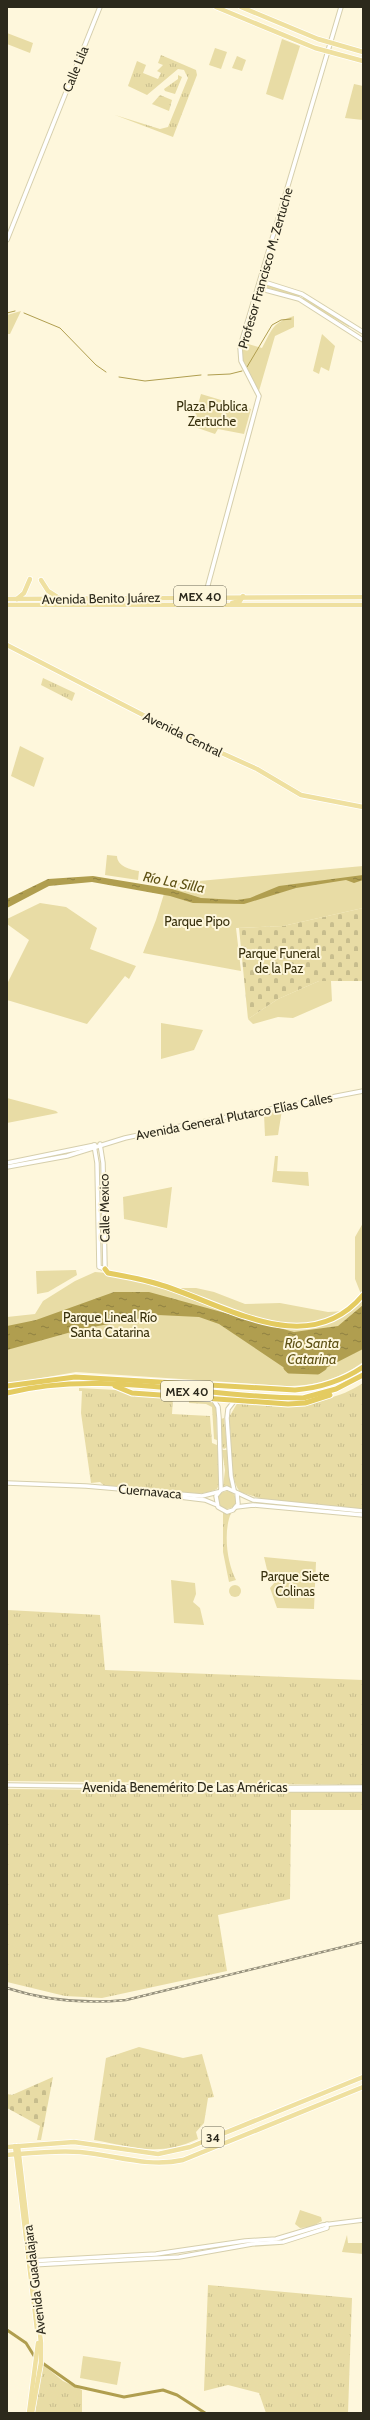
<svg xmlns="http://www.w3.org/2000/svg" width="370" height="2420" font-family="Cabin,sans-serif">
<style>
.grass{fill:url(#grass-tufts)}
.cemetery{fill:url(#cemetery-stones)}
.park{fill:#e8dca5}
.water{fill:url(#water-ripples)}
.lines{fill:none;stroke-linecap:round;stroke-linejoin:round}
.stream{stroke:#b09e4f;stroke-width:1}
.canal{stroke:#b09e4f;stroke-width:3}
.river{stroke:#b09e4f;stroke-width:5}
.minor-casing{stroke:#d6cfad;stroke-width:5.5}
.major-casing{stroke:#fff;stroke-width:6}
.highway-casing{stroke:#fff;stroke-width:7}
.minor{stroke:#fff;stroke-width:3.5}
.major{stroke:#efe0a0;stroke-width:4.5}
.highway{stroke:#e4cb60;stroke-width:5}
.rail-casing{stroke:#95907c;stroke-width:2.5}
.rail{stroke:#fef7dc;stroke-width:1;stroke-dasharray:3;stroke-linecap:butt}
.labels{text-anchor:middle;dominant-baseline:central;stroke-width:4;stroke-linejoin:round;paint-order:stroke}
.shield{fill:#fef7dc;stroke:#6b6756;stroke-width:1}
.shield-label{font-size:12px;font-weight:bold;fill:#2c291c}
.street-label{font-size:13px;fill:#2c291c;stroke:#fef7dc}
.park-label{font-size:13px;fill:#38300d;stroke:#fef7dc}
.water-label{font-size:14px;font-style:italic;fill:#5e5114;stroke:#fef7dc}
</style>
<defs>
<pattern id="grass-tufts" width="24" height="20" patternUnits="userSpaceOnUse"><rect width="24" height="20" fill="#e8dca5"/><path d="M3 7l-1-3M5 7V3M7 7l1-3M15 17l-1-3M17 17v-4M19 17l1-3" fill="none" stroke="#c7bd8d"/></pattern>
<pattern id="cemetery-stones" width="16" height="16" patternUnits="userSpaceOnUse"><rect width="16" height="16" fill="#e8dca5"/><path d="M2 7V4a2 2 0 0 1 4 0v3zM10 15v-3a2 2 0 0 1 4 0v3z" fill="#c7bd8d"/></pattern>
<pattern id="water-ripples" width="26" height="14" patternUnits="userSpaceOnUse"><rect width="26" height="14" fill="#b09e4f"/><path d="M2 4q2-2 4 0t4 0M15 11q2-2 4 0t4 0" fill="none" stroke="#8f8141"/></pattern>
</defs>
<rect width="100%" height="100%" fill="#fef7dc"/>
<g class="grass">
<path d="M161,55L196,70L197,75L173,137L115,115L160,129L168,127L188,78L184,70L178,69L147,95L128,86L137,61L146,65L143,73L158,79L161,73L157,71L163,65L158,63Z"/>
<path d="M178,75L182,77L175,94L165,91L164,89L178,79Z"/>
<path d="M160,95L172,100L169,111L152,104Z"/>
<path d="M43,678L75,693L72,701L41,685Z"/>
<path d="M363,1383V1509L262,1499L240,1492C226,1473 235,1441 228,1419L239,1400C281,1403 326,1408 363,1383Z"/>
<path d="M79,1388L135,1391L173,1398L172,1414L210,1416L212,1443L217,1445C218,1458 224,1478 217,1489C188,1503 138,1481 107,1488L100,1482L91,1483L81,1413L82,1391H79Z"/>
<path d="M189,1399L210,1401L216,1406L217,1440L214,1439L212,1407L206,1404L189,1403Z"/>
<path d="M224,1418L227,1447L224,1449L221,1446V1419Z"/>
<path d="M222,1450H228L231,1487H223L225,1470Z"/>
<path d="M223,1513H231C223,1532 227,1563 236,1580L229,1582L223,1552Z"/>
<path d="M7,1610L100,1615L105,1670L363,1680V1785L7,1781Z"/>
<path d="M7,1789L363,1792V1810H291L290,1899L218,1915L227,1971L102,1998L65,1996L7,1982Z"/>
<path d="M139,2047L183,2058L202,2054L214,2097L208,2098L204,2123L196,2132L198,2139C159,2157 134,2147 94,2140L106,2058Z"/>
<path d="M208,2285L352,2298L348,2413H266L259,2393L228,2385L204,2391Z"/>
<path d="M42,2364L63,2381L82,2390V2413H35Z"/>
</g>
<g class="cemetery">
<path d="M363,908V981H319L278,999L248,1019L239,928L283,926Z"/>
<path d="M53,2077L41,2140H37L40,2126L7,2108V2094L12,2095Z"/>
</g>
<g class="park">
<path d="M7,33L33,43L30,53L7,44Z"/>
<path d="M282,39L300,46L283,100L266,94Z"/>
<path d="M215,48L227,52L221,69L209,65Z"/>
<path d="M237,56L246,60L242,71L232,68Z"/>
<path d="M354,84L363,86V120L345,118Z"/>
<path d="M263,283H265L300,295L298,297L262,286Z"/>
<path d="M304,297L349,325V327L302,300Z"/>
<path d="M21,311L10,334H7V315Z"/>
<path d="M294,316V327L275,336L259,391L241,359V342L262,348C273,328 272,323 294,316Z"/>
<path d="M322,334L335,346L329,371L321,367L319,374L313,371Z"/>
<path d="M201,394L251,409L244,434L218,429L215,434L192,426Z"/>
<path d="M20,746L44,758L34,787L11,776Z"/>
<path d="M107,855L117,856C117,866 131,870 139,871L138,880L105,875Z"/>
<path d="M363,866V908L283,926L236,928L241,971L143,953L156,920L167,884Z"/>
<path d="M40,903L66,907L97,928L90,949L136,966L129,979L125,976L87,1024L7,1000V984L29,940L7,924V919Z"/>
<path d="M319,981H331L332,1001L293,1018L278,1017L253,1024L248,1019L278,999Z"/>
<path d="M161,1023L203,1030L194,1050L161,1059Z"/>
<path d="M7,1098L56,1111L58,1113L7,1123Z"/>
<path d="M282,1110L278,1135L265,1136L264,1114Z"/>
<path d="M275,1156H278L277,1171L308,1172L309,1186L272,1182Z"/>
<path d="M172,1187L167,1228L124,1219L123,1197Z"/>
<path d="M363,1223V1362C338,1380 316,1386 285,1386L76,1372L7,1384V1317L35,1314L43,1301L75,1281L95,1272L107,1273L175,1288H196L214,1292L245,1304L280,1303L328,1312L344,1311L361,1294L355,1279V1237Z"/>
<path d="M76,1270L77,1275L48,1292L37,1294L36,1271Z"/>
<circle cx="227" cy="1500" r="9"/>
<path d="M264,1557L316,1562L314,1609L277,1608L270,1588L275,1582L269,1578Z"/>
<path d="M171,1580L195,1583L196,1594L193,1602L200,1608L204,1625L174,1623Z"/>
<circle cx="235" cy="1591" r="6"/>
<path d="M300,2210L321,2217L322,2221L311,2227L300,2228L295,2224Z"/>
<path d="M347,2235L348,2243H363V2254L342,2252Z"/>
<path d="M83,2356L121,2362L117,2385L80,2378Z"/>
</g>
<g class="water">
<path d="M363,875V880L354,883L346,880L296,888L244,904L193,903L170,896L92,882L49,886L7,908V899L48,879L93,876L172,889L201,898L237,900L250,898L279,886Z"/>
<path d="M114,1292H149L294,1332L338,1326L363,1305V1349L318,1372L289,1371L219,1324L199,1317L158,1315L82,1329L7,1350V1326L36,1320Z"/>
</g>
<g class="lines">
<g class="stream">
<path d="M7,313L15,311"/>
<path d="M24,313L60,328L96,365L106,372"/>
<path d="M247,367L272,325L281,320L291,319"/>
<path d="M208,375L230,374L242,371"/>
<path d="M119,377L145,381L201,375"/>
</g>
<g class="canal">
<path d="M7,2330L26,2343L36,2359"/>
<path d="M41,2362L75,2386L124,2397L163,2390L177,2395L205,2413"/>
</g>
<path class="river" d="M286,1368L289,1371L318,1372L324,1368"/>
<g class="minor-casing">
<g id="minor">
<path d="M7,240L100,7"/>
<path d="M261,281L302,294L363,332"/>
<path d="M258,288L299,299L363,340"/>
<path d="M205,596L259,396L241,361L240,347L341,7"/>
<path d="M94,1145L97,1163L99,1267L105,1269L103,1163L100,1144"/>
<path d="M7,1163L95,1145"/>
<path d="M7,1167L67,1156L125,1138L181,1126L363,1091"/>
<path d="M213,1399L218,1407L219,1418L221,1490"/>
<path d="M7,1483L86,1486L202,1496L218,1492"/>
<path d="M234,1490L231,1476L227,1418L228,1409L235,1400"/>
<path d="M237,1493L238,1504L233,1510L227,1512L218,1507L216,1496L221,1490L227,1488L253,1500L363,1511"/>
<path d="M155,1494L205,1500L217,1505"/>
<path d="M236,1507L253,1505L363,1515"/>
<path d="M7,1785L213,1788L363,1787"/>
<path d="M160,1790H363"/>
<path d="M29,2261L156,2254L245,2241L276,2239L323,2225L363,2220"/>
<path d="M31,2265L179,2257L252,2244L283,2242L327,2228V2224"/>
</g>
</g>
<g class="major-casing">
<g id="major">
<path d="M216,7L315,48L363,61"/>
<path d="M241,7L318,39L363,52"/>
<path d="M41,580L48,591L59,598"/>
<path d="M7,599L363,597"/>
<path d="M17,599L24,593L30,579"/>
<path d="M190,602L201,600L205,596L213,604"/>
<path d="M232,603L240,601L243,596"/>
<path d="M7,605H363"/>
<path d="M7,645L182,735L257,769L301,795L363,807"/>
<path d="M15,2146L37,2330"/>
<path d="M18,2146L41,2343V2363L32,2413"/>
<path d="M7,2147L74,2142L158,2154L190,2147L363,2077"/>
<path d="M7,2155C31,2153 56,2150 80,2152C115,2155 148,2168 183,2160L363,2087"/>
<path d="M29,2413L38,2343"/>
</g>
</g>
<g class="highway-casing">
<g id="highway">
<path d="M105,1269L108,1273C125,1276 142,1279 158,1284C223,1303 307,1362 363,1295"/>
<path d="M7,1386L75,1377L295,1390C320,1388 342,1381 363,1367"/>
<path d="M115,1386L132,1393L288,1404L305,1403L330,1395"/>
<path d="M7,1393C102,1369 205,1398 303,1398L336,1389L363,1375"/>
</g>
</g>
<use href="#minor" class="minor"/>
<use href="#major" class="major"/>
<use href="#highway" class="highway"/>
<g class="rail-casing">
<path id="rail" d="M7,1988C47,2001 84,2004 126,2000L363,1942"/>
</g>
<use href="#rail" class="rail"/>
</g>
<g class="labels">
<g class="shield">
<rect x="174" y="586" width="52" height="20" rx="3"/>
<rect x="161" y="1381" width="52" height="20" rx="3"/>
<rect x="202" y="2127" width="22" height="20" rx="3"/>
</g>
<g class="shield-label">
<text x="200" y="596">MEX 40</text>
<text x="187" y="1391">MEX 40</text>
<text x="213" y="2137">34</text>
</g>
<g class="street-label">
<text transform="translate(75 69) rotate(-68)">Calle Lila</text>
<text transform="translate(265 268) rotate(-74)">Profesor Francisco M. Zertuche</text>
<text transform="translate(101 598) rotate(-1)">Avenida Benito Juárez</text>
<text transform="translate(183 734) rotate(26)">Avenida Central</text>
<text transform="translate(234 1116) rotate(-11)">Avenida General Plutarco Elías Calles</text>
<text transform="translate(104 1208) rotate(-91)">Calle Mexico</text>
<text transform="translate(150 1491) rotate(5)">Cuernavaca</text>
<text x="185" y="1787">Avenida Benemérito De Las Américas</text>
<text transform="translate(34 2280) rotate(-97)">Avenida Guadalajara</text>
</g>
<g class="park-label">
<text x="212" y="406">Plaza Publica<tspan x="212" dy="15">Zertuche</tspan></text>
<text x="197" y="921">Parque Pipo</text>
<text x="279" y="953">Parque Funeral<tspan x="279" dy="15">de la Paz</tspan></text>
<text x="110" y="1317">Parque Lineal Río<tspan x="110" dy="15">Santa Catarina</tspan></text>
<text x="295" y="1576">Parque Siete<tspan x="295" dy="15">Colinas</tspan></text>
</g>
<g class="water-label">
<text transform="translate(174 882) rotate(11)">Río La Silla</text>
<text x="312" y="1343">Río Santa<tspan x="312" dy="16">Catarina</tspan></text>
</g>
</g>
<rect width="370" height="2420" fill="none" stroke="#2c291c" stroke-width="16"/>
</svg>
